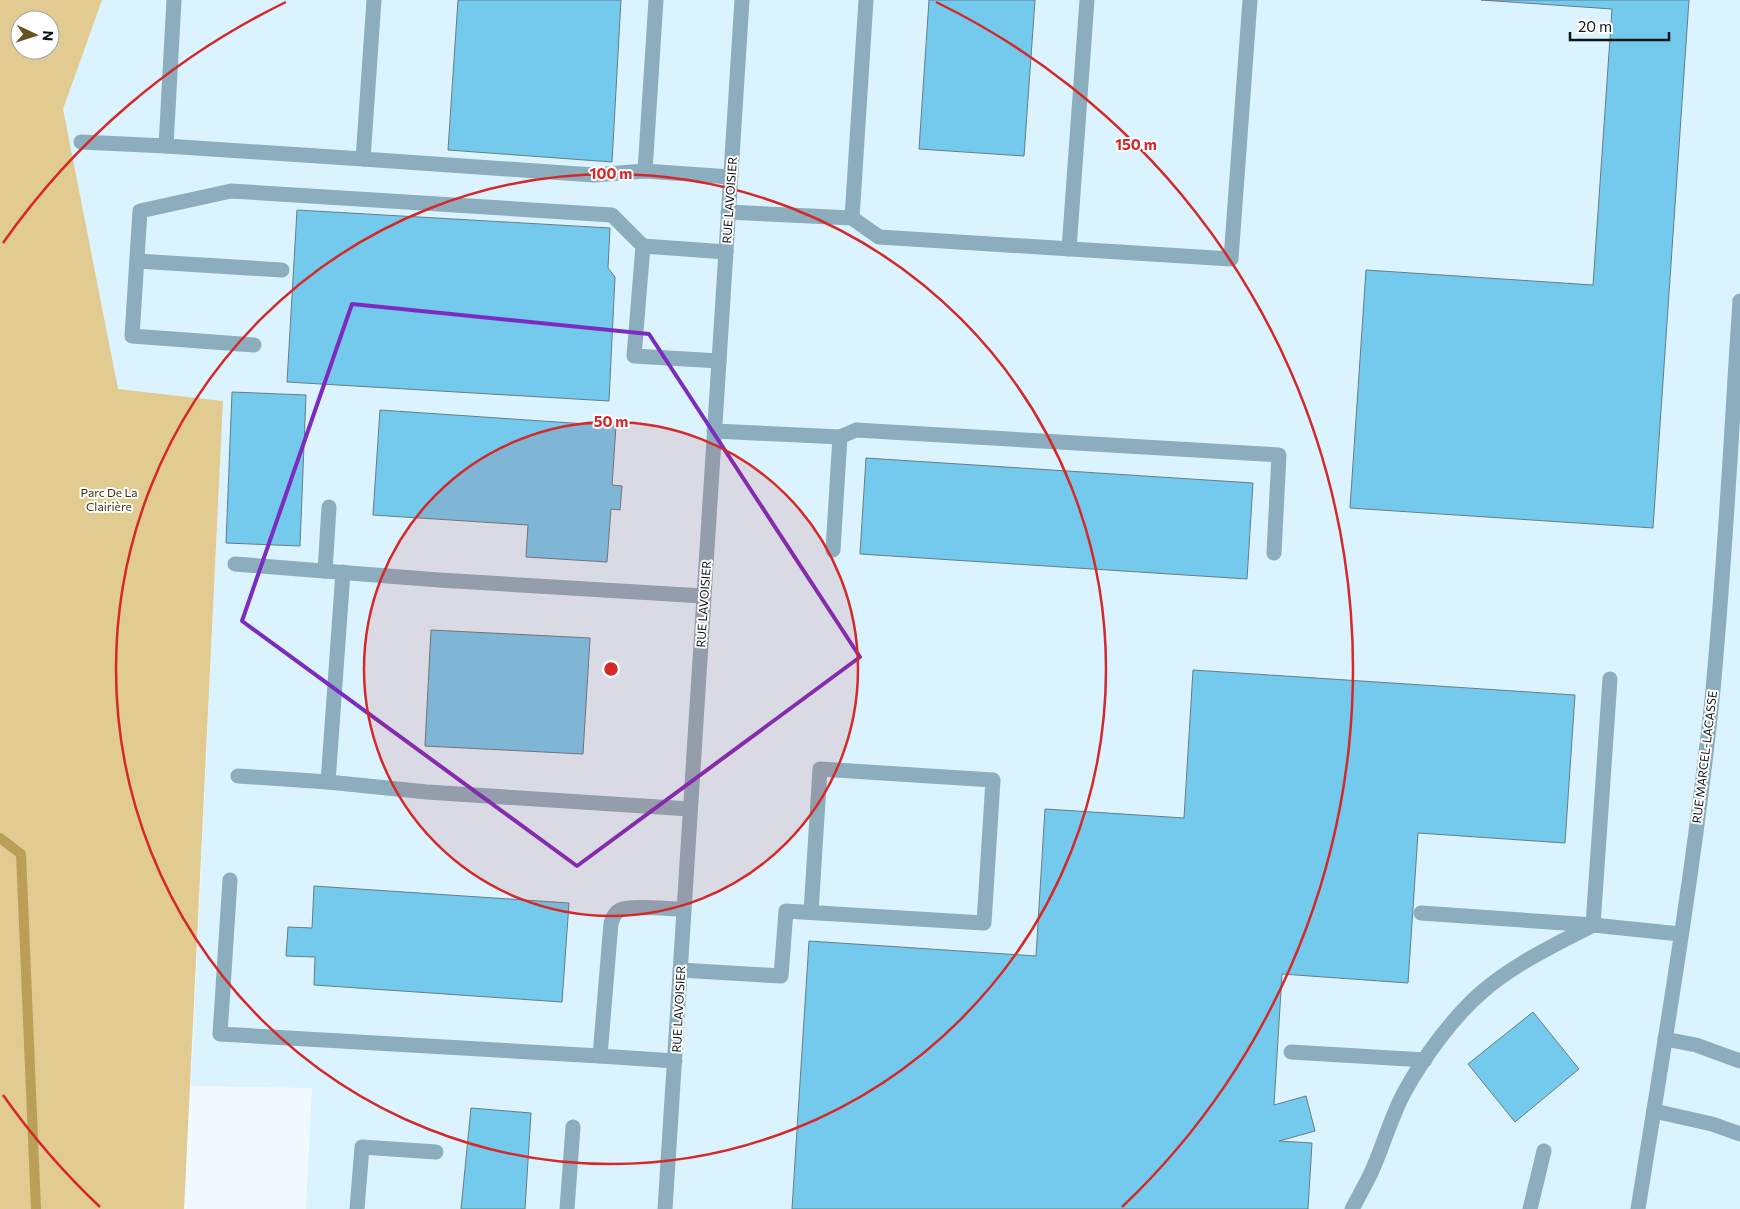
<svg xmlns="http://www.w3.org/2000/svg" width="1740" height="1209" font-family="Commissioner,sans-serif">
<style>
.built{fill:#daf3fe}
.green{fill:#e1cb90;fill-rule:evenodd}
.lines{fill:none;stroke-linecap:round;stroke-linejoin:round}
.stream{stroke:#baa057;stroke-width:10}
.building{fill:#74caed;stroke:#687c85}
.minor{stroke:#8badbd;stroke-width:15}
.marked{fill:none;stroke:#7b2cbf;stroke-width:4;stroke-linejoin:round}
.ring{fill:none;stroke:#d62828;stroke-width:2.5}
.labels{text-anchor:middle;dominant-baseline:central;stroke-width:4;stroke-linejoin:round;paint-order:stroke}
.street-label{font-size:12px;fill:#0c1418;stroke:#fff}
.park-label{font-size:12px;fill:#3b300f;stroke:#fff}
.centre{fill:#d62828;stroke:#fff;stroke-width:2.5}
.ring-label{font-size:15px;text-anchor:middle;font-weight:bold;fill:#d62828;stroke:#fff;stroke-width:4;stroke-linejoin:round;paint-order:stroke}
</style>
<rect width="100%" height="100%" fill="#f0f9fd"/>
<path class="built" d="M88,0H1740V1209H306L312,1088L191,1086L223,401L91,386L33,152Z"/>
<path class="green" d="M0,0H102L63,109L118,389L223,401L184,1209H0ZM20,20H50V50H20Z"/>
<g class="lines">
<path class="stream" d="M0,838L21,854L36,1209"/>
</g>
<g class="building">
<path d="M458,0H621L612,162L448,150Z"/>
<path d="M929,0H1035L1024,156L919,149Z"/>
<path d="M1481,0H1689L1653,528L1350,508L1366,270L1593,285L1612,9Z"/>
<path d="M297,210L610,228L608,268L615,277L609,401L287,382Z"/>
<path d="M232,392L306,395L300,546L226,543Z"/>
<path d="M380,410L616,426L612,485L622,486L620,510L611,509L607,562L526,557L528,525L373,515Z"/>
<path d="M866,458L1253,483L1247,579L860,554Z"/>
<path d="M431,630L590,638L583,754L425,746Z"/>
<path d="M1193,670L1575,695L1565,843L1418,833L1408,983L1282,974L1274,1105L1306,1096L1315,1131L1279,1141L1312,1143L1308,1209H792L809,941L1036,956L1045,809L1184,818Z"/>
<path d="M314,886L569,903L562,1002L314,985L315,957L286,956L288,927L312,928Z"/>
<path d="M1533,1012L1579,1069L1515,1122L1468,1064Z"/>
<path d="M471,1108L531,1113L525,1209H461Z"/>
</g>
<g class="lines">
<g class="minor">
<path d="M174,0L166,146L363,159"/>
<path d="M374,0L363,159L594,175L645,171"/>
<path d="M656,0L645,171L730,177"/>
<path d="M81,142L166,146"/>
<path d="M728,212L852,218L866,0"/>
<path d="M852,218L879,237L1231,259L1250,0"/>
<path d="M1069,249L1087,0"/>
<path d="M137,261L282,270"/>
<path d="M254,345L132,336L140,211L231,191L612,215L643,246"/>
<path d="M719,361L634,356L643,246L726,252"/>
<path d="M714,431L840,437L833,550"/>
<path d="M840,437L856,430L1279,455L1274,553"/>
<path d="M235,564L439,580L703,596"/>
<path d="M325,571L329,507"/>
<path d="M343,572L328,782L427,792L690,809"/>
<path d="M1610,679L1593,925L1680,934"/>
<path d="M238,776L328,782"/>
<path d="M230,880L220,1034L600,1056"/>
<path d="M1421,913L1593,925"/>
<path d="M680,970L781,976L786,911L984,923L993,780L820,769L811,912"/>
<path d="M1665,1039L1696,1045L1740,1061"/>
<path d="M1291,1052L1425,1060"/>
<path d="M675,1061L600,1056L611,923C613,918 614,913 620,910C631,905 669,909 683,909"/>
<path d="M1654,1111L1712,1124L1740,1134"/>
<path d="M357,1209L362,1147L436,1152"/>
<path d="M567,1209L573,1127"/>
<path d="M665,1209L742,0"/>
<path d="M1352,1209C1358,1198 1364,1187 1370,1175C1383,1148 1390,1118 1405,1091C1423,1058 1454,1016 1482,992C1514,964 1555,945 1593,925"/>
<path d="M1530,1209L1544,1151"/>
<path d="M1638,1209C1665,1040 1694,870 1712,700C1725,567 1731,434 1740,301"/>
</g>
</g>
<path class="marked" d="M352,304L649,334L860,657L577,866L242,621Z"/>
<circle cx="611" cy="669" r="247" fill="#d62828" fill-opacity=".12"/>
<g class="ring">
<circle cx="611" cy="669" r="247"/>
<circle cx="611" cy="669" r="495"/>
<path d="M100 1207A742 742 0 0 1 3 1095M3 243A742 742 0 0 1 286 2M936 2A742 742 0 0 1 1122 1207"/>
</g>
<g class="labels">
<g class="street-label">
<text transform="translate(729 200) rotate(-86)">RUE LAVOISIER</text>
<text transform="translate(703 604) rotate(-86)">RUE LAVOISIER</text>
<text transform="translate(1704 757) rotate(-83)">RUE MARCEL-LACASSE</text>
<text transform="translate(678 1009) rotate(-87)">RUE LAVOISIER</text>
</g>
<g class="park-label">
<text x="109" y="492">Parc De La<tspan x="109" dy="14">Clairière</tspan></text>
</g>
</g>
<circle cx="611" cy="669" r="8" class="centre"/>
<g class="ring-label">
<text x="1136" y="150">150 m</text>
<text x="611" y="179">100 m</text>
<text x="611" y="427">50 m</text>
</g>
<g transform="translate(35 35) rotate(94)"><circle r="24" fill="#ffffff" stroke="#9ea1a3"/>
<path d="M0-4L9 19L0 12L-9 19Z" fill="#655321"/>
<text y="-8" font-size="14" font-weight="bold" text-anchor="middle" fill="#0c1418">N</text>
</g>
<path d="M1570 32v8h99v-8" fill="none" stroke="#0c1418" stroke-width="2.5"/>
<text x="1578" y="32" font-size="15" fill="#0c1418" stroke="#ffffff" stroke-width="4" paint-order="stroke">20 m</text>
</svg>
